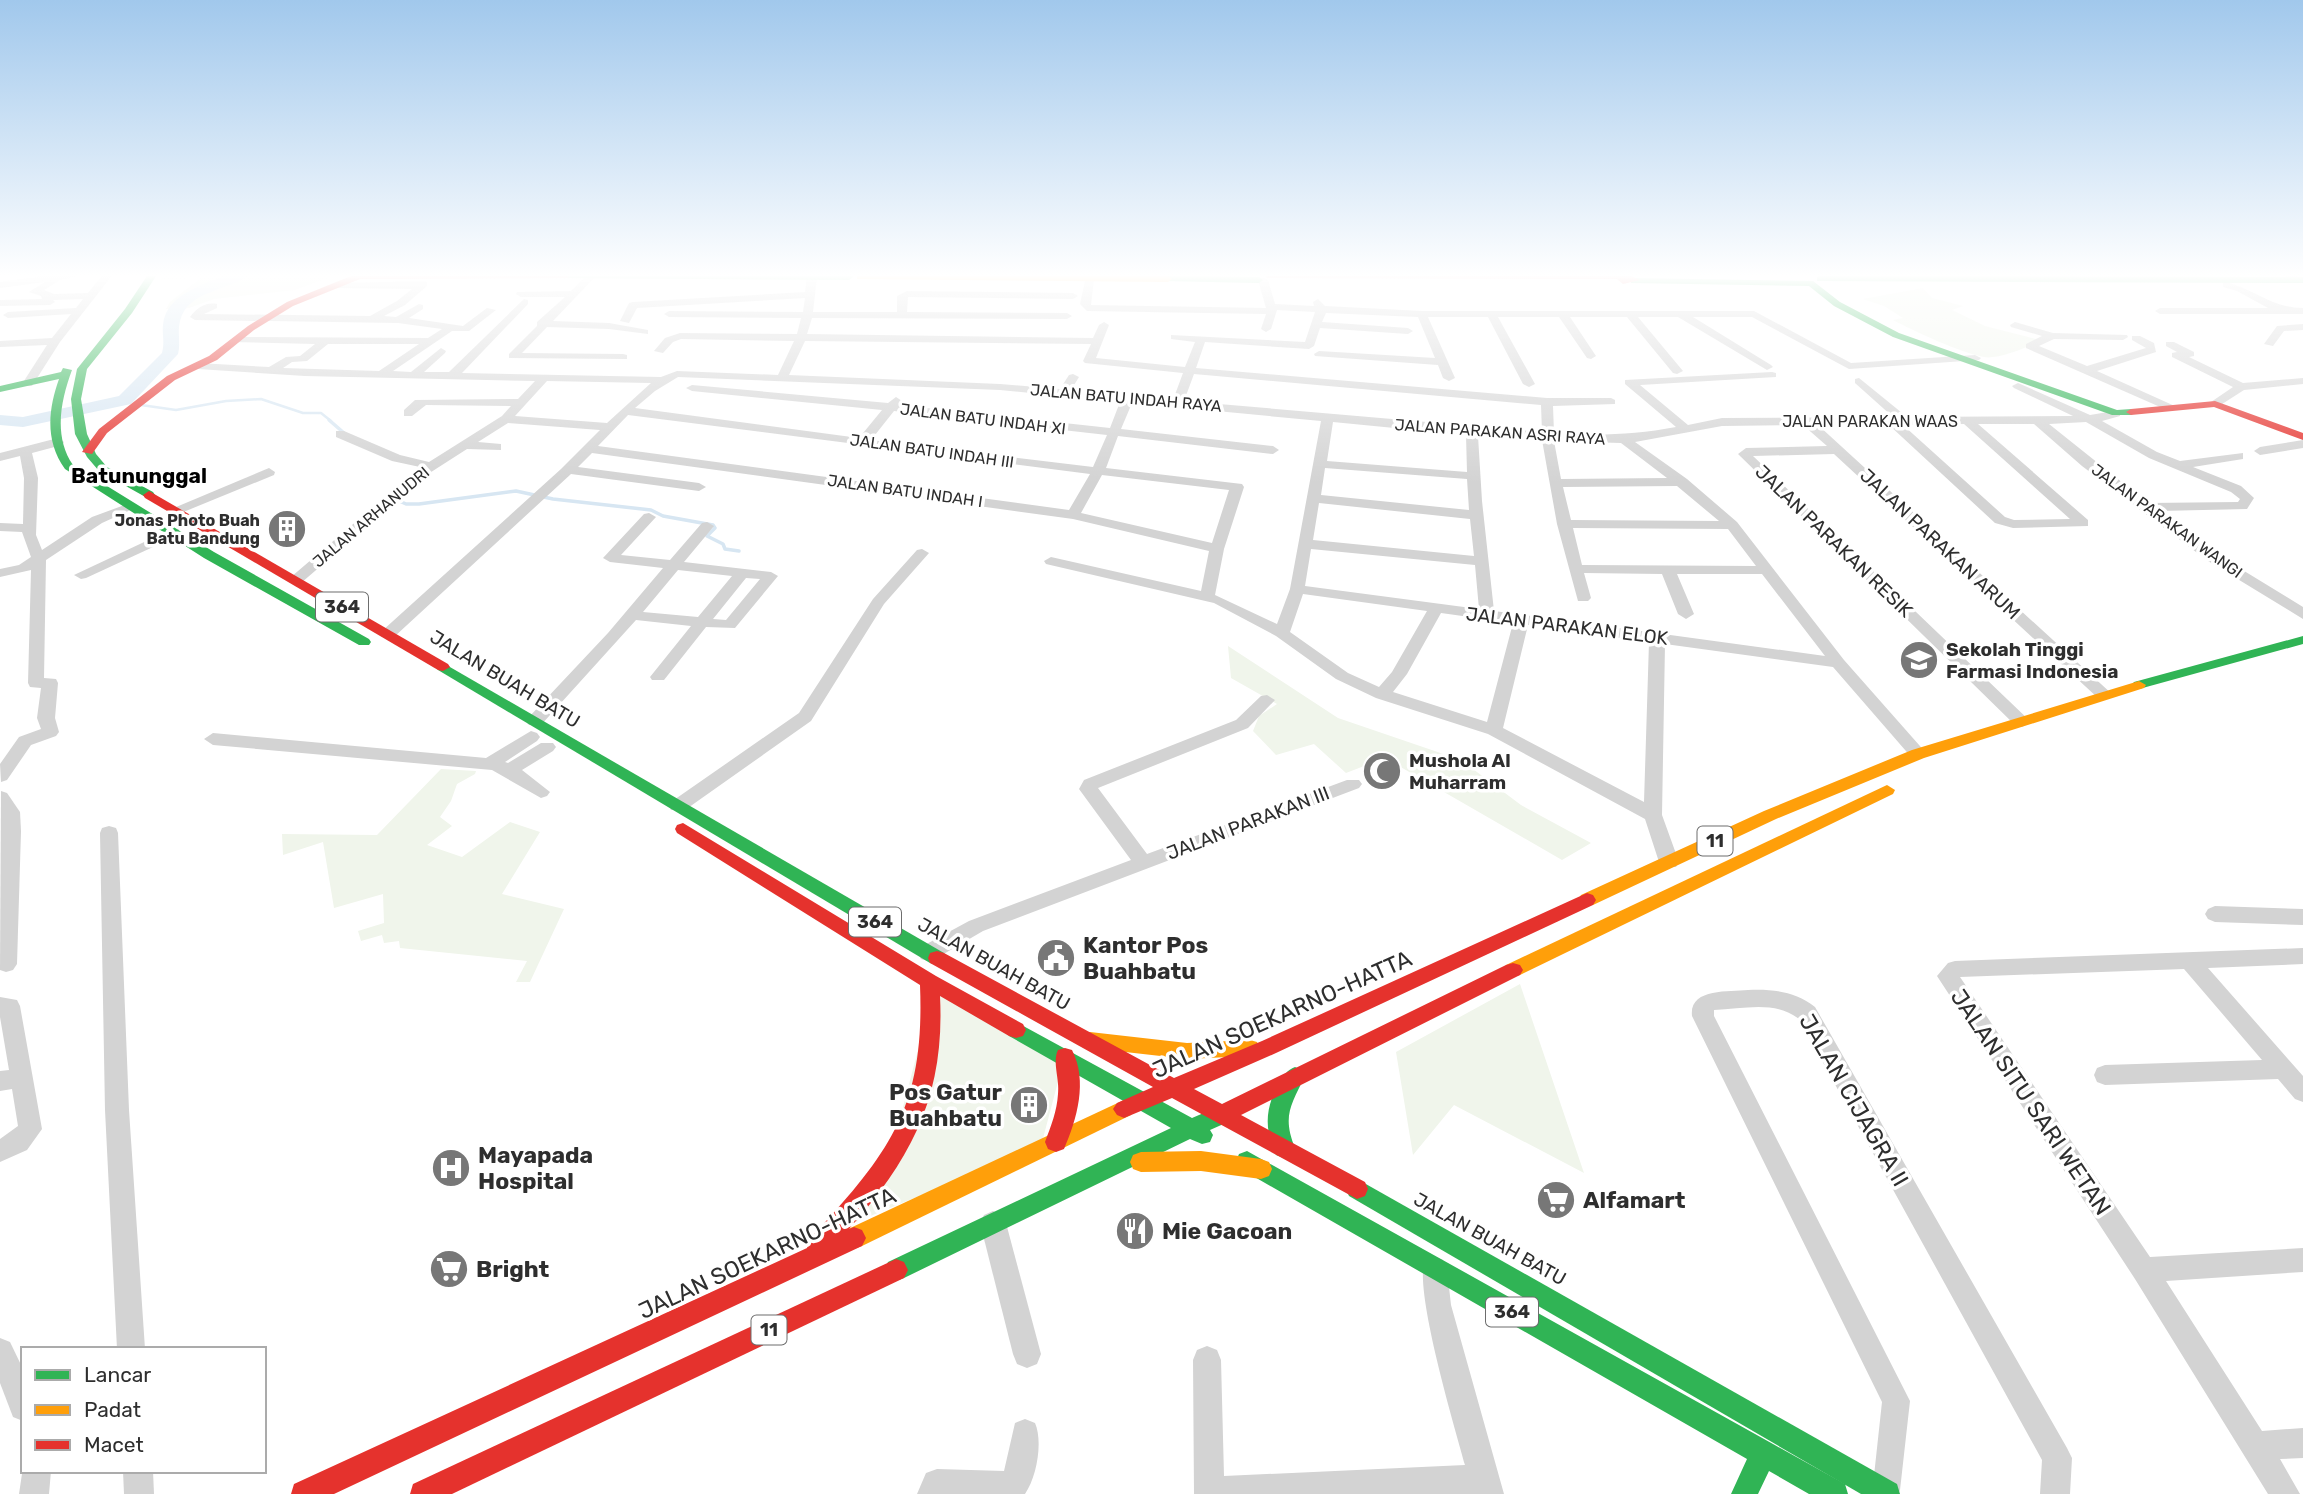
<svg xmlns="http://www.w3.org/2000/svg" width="2303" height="1494" font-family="Rubik,sans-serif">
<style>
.green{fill:#f0f5eb}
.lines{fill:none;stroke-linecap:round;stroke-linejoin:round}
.stream-far1{stroke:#d7e6f2;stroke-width:2.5}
.stream{stroke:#d7e6f2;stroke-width:3.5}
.river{fill:#d7e6f2;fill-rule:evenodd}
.street{fill:#d3d3d3;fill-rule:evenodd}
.fast{fill:#30b455;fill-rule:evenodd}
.slow{fill:#ff9f0a;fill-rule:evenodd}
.jam{fill:#e5322d;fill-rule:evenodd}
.labels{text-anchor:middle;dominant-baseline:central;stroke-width:7;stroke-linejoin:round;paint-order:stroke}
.far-street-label{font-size:16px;fill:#2e2e2e;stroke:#fff}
.far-poi-label{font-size:16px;font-weight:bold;fill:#2e2e2e;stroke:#fff;text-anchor:end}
.shield{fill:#fff;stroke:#6d6d6d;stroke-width:2}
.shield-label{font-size:18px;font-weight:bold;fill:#2e2e2e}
.street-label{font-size:19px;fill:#2e2e2e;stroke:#fff}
.poi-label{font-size:19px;font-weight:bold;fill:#2e2e2e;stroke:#fff;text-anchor:start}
.far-district-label{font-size:21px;font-weight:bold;fill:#000;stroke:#fff}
.near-poi-label{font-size:23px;font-weight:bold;fill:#2e2e2e;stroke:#fff;text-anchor:start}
.near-street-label{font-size:23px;fill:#2e2e2e;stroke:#fff}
</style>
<rect width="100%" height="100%" fill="#fff"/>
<g class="green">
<path d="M165,273H341L295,290L214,299L189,308L166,309L170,302L202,277L161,280Z"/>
<path d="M1923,288L1932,298L1963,306L1952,310L1985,326L2040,340C2030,347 1996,360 1984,357C1961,353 1914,331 1893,320L1903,318L1884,306L1863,299Z"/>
<path d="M1228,646L1338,718L1461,760L1521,805L1591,843L1562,860L1385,758L1346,773L1314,744L1276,755L1253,731L1259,716L1277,704L1231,678Z"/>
<path d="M441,769L476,771L475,774L457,784L451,801L440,817L452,826L427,845L462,857L510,822L540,832L502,894L564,909L530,982H516L527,961L400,948L399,941L384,943L382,935L361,941L358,931L384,923L383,894L334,908L323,842L283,855L282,834L377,835Z"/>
<path d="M936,982L1064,1059L1041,1146L841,1228L885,1175Z"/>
<path d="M1520,984L1584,1173L1454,1105L1413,1155L1396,1052Z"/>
</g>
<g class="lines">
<path class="stream-far1" d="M141,405L176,410L226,401L261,399L303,413H321L331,421"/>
<g class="stream">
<path d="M329,420L344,433"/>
<path d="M395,499L406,504H419L516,491L553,499L651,510L663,516L713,525L715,528L707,536L723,544L725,549L739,551"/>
</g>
<path class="river" d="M231,273H251C230,292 188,289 180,321C177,332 181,343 178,354L131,404L23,427L0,425V415L23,417L119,396L162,353C165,342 162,335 163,325C166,293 206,284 231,273Z"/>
<g class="street">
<path d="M63,273H92L60,280L44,290L54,294L88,293L104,273H114L60,342L32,386H24L22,384L47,345L0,347V341L52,338L71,314L8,318L3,315L8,312L76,308L83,299L53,300L55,302L50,305L0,306V300L42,299L41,296L29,292L45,282L0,288V282Z"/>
<path d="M592,273L596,276L594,278L553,321L609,323L648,330V334L609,329L547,327L522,353L623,354L627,355V359L509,358V354L537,326V322L565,297H521L516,294L517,292L571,291L588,274Z"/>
<path d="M2281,273H2294L2303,280L2295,282Z"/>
<path d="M812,274L817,277L813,312H897V296L907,291L1073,293L1078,296L1073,299L908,297L907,312L1067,313L1072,316L1067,319L812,318L807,334L1093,338L1099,325L1104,322L1109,325L1096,358L1185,367L1195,342L1171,339V335L1305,342L1315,312L1277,310L1271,329L1266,332L1261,329L1266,314L1087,311L1080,304L1086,277L1094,279L1091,305L1266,308L1258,280L1263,277L1268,280L1275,304L1314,306L1313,302L1318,299L1325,306L1422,311H1754L1851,363L1975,355L1981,358L1979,360L1849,369L1752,317H1693L1771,365L1773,367L1767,370L1678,317H1638L1683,371L1677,374L1673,373L1627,317H1570L1596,356L1591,359L1587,358L1559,317H1498L1535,384L1529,387L1523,384L1488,317H1428L1455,378L1449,381L1443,378L1438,365L1315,356L1314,354L1319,351L1435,358L1418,317L1326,313L1322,322L1408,328L1413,331L1408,334L1320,328L1314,346L1309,349L1205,342L1196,368L1547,398H1611L1615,400V404L1553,406L1554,433C1596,436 1634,435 1676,427L1625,384V380L1772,372L1776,373V377L1640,385L1688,425L1722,418L1893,417L1855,383V379L1859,378L1907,417L2073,416L2014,388L2012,386L2018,383L2090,415L2120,410V416L2102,421L2157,452L2180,461L2243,453V459L2193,467L2241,486L2254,498L2247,509L2159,511L2218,555L2303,607V619L2208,561L2082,466L2034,424H1978L2088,520V526L2013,528L1995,523L1889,425H1818L2113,695L2105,700L2099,699L1834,454L1753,456L2031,722L2022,727L2016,726L1738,454L1746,448L1827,446L1803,425L1722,426L1635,442L1687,479L1737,522L1844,660L1927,754L1924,758H1912L1833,667L1665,644L1662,815L1679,862L1676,867H1662L1659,862L1645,819L1488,734L1376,698L1336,679L1276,636L1214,603L1046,564L1044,561L1051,557L1201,591L1209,551L1073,519L592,453L578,467L699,483L706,487L699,491L571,474L394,637H382L380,634L382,631L561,469L600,430L508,423L478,442L501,444V450L467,449L428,474L301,583H291L289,580L291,577L420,467L392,461L336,437V431H344L400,455L429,462L502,416L511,406L426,405L412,416H404V410L415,400L518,399L535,381L305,376L198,369L192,366L198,363L269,367L286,357L300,356L315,344L232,342L231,340L236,337L428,338L442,329L398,323L195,320L190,317C197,308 205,302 217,304V308L204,314L370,316L397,301L412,289L339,288L334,285L336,283L424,281L427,282V286L405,305L384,316L396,317L419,304L423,305V309L409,318L463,326L487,308L496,310L469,331H452L393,371L411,372L441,348L446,351L445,353L424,372H449L524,299L528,300V304L462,373L661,377L677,371L778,375L794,341L681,339L673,342L663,353L654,351L665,338L680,333L797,334L801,318L669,317L664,314L669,311L803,312L805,298L637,308L629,323L620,321L629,303L633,302L805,292L807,277ZM805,341L1091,344L1083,361L1085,363L1183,373L1173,400L1071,390L1079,377L1073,374L1069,375L1060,389L1000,384L789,375ZM328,344H419L379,371L283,368L292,362L307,361ZM1194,374L1541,405L1542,432L1184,401ZM678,377L1000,390L1120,402L1110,428L899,405L902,401L896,397L888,403L692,385L686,388L692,391L882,410L859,438L635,408L655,391ZM547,381L651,383L607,423L515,416ZM1132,403L1321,421L1290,589L1277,624L1215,595L1224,549L1244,487L1242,484L1106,468L1118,436L1273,454L1279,450L1273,446L1121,429ZM894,411L1107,435L1093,467L871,440ZM628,415L1090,474L1069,510L598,446ZM1333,422L1466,435L1467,472L1327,461ZM2086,422L2149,458L2231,492L2240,499L2238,502L2148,503L2049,424ZM1964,424L2070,519L2014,520L2005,517L1903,425ZM1478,436L1542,440L1557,524L1578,601H1588L1591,598L1584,573L1662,574L1678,614L1686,619L1694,614L1677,574H1762L1825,656L1494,611L1482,501ZM1554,441L1621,443L1667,478L1561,479ZM1325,468L1467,479L1469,510L1321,495ZM1102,475L1229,490L1212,543L1081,513ZM1677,486L1719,521L1571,520L1563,487ZM1319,503L1470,519L1474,556L1313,540ZM1573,528L1728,529L1756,566L1582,565ZM1311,549L1475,565L1479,609L1305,586ZM1303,594L1427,611L1392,672L1379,687L1348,673L1290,632ZM1441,613L1513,623L1487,722L1393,692L1407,674ZM1528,625L1649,642L1644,802L1503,728Z"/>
<path d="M2226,282C2256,290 2272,308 2303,308V314H2160L2155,311L2160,308H2268L2237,291L2223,287V283Z"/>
<path d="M2015,322L2053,333L2127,335L2128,337L2123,340L2054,339L2039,346L2087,366L2146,348L2132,340V336H2140L2154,343L2156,352L2097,371L2177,407L2167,410L2026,348V344L2042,336L2011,327L2010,325Z"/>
<path d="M2303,324V330L2284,331L2273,346L2264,344L2277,326Z"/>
<path d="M2166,342H2174L2194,352V356L2189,357L2243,383L2303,378V384L2244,390L2219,406H2211V402L2233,387L2172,357V353L2177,352L2166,346Z"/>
<path d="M58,438L64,442L62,445L32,453L38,478L36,535L42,550L92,517L130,503L137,507L102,523L46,560L44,678L56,679L58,683L55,718L59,732L56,736L31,745L7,780L1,782L0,764L19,737L41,729L37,718L41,688L30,687L28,683L31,570L0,577V569L19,565L31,557L22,532L0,531V523L23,524L24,478L20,456L0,461V453Z"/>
<path d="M2303,440V448L2260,455L2254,451L2260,447Z"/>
<path d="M269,468L275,472L274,475L181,513H171L169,510Z"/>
<path d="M649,513L656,517L621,555L670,560L702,523L707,522L714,526L684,562L771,572L778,576L735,628L706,627L664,680H652L650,677L691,626L636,620L541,725H529L526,721L529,717L608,633L663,568L610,562L603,558L644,514ZM678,570L732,576L698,617L643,612ZM746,578L760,579L726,620L713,619Z"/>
<path d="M174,528L179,529V535L86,578L81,579L74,575Z"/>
<path d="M922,549L929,553L884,604L811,721L685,810H671L669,806L671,802L799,713L873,599L917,550Z"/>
<path d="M1267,695L1275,700L1248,728L1098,788L1147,854L1347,780H1359L1362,784L1359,788L983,931L935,959L928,961L921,959L918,953L921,947L969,921L1131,860L1079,789L1084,780L1236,720L1261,696Z"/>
<path d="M531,731L537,733L540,737L537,741L505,762L508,763L541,743H553L556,747L553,751L522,770L550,792L547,796L541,798L492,770L213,745L204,739L213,733L486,758Z"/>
<path d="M1,791L7,793L20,812L21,831L17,964L13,970L6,972L0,970Z"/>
<path d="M109,826L116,828L118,833L129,1110L145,1349H117L105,1110L100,833L102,828Z"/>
<path d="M2215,906L2303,909V925L2215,922L2208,919L2205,914L2208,909Z"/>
<path d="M2303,948V964L2208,968L2303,1076V1102L2295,1099L2278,1079L2105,1085L2097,1082L2094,1075L2097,1068L2105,1065L2262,1060L2184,969L1960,977L2150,1257L2303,1248V1272L2166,1281L2262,1431L2303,1428V1458L2280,1459L2300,1494H2268L2135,1279L1937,976L1948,963L1955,961Z"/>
<path d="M1748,990C1772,989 1795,991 1815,1007L2067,1448L2072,1458L2070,1494H2040L2042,1460L1799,1019C1775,1000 1743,1009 1714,1010V1016L1910,1401L1900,1490L1898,1494H1872L1882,1402L1692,1016C1689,988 1728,992 1748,990Z"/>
<path d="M0,997L17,1000L20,1006L42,1129L27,1150L0,1162V1139L18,1126L12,1089L0,1091V1071L9,1070L0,1017Z"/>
<path d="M993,1211L1002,1215L1006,1223L1041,1354L1037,1364L1027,1368L1017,1364L1013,1354L980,1223L984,1215Z"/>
<path d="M1434,1256L1443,1260L1447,1269L1451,1305L1504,1494H1194L1193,1360L1197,1350L1207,1346L1217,1350L1221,1360L1224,1476L1465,1465C1455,1428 1413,1288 1425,1260Z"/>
<path d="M0,1338L10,1342L23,1369V1421L13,1417L0,1383Z"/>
<path d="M1025,1419L1035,1423C1043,1441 1037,1477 1025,1494H917L926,1473L937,1469L1004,1471L1015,1423Z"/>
<path d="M23,1467V1471H51L49,1494H19Z"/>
<path d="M123,1471H153L154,1494H124Z"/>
</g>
<g class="fast">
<path d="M149,273H158L132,313L87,369L81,399L87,434L96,454L107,467L153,492L155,495L149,499L99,471L87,457L75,434L71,399L77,369L125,309Z"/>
<path d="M565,273L849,274L853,277L849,280L562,278L561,276Z"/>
<path d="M1168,276L1259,277L1263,280L1259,283L1165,281V277Z"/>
<path d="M1820,276L2303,277V283L1817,281V277Z"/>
<path d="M1634,278L1813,281L1840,302L1899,333L2117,410L2131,409L2136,412L2131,415H2112L1893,337L1834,306L1809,286L1631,283V279Z"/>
<path d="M63,368L72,370C61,400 53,436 73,465L214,552L369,639L371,642L369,645H359L204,558L65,469C45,441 48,410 59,379L0,392V386L61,372Z"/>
<path d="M2303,636V644L2139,689L2132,685L2134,682Z"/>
<path d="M443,663L944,953L946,958L944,963L937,965L930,963L438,670L436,667L438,664Z"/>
<path d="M1016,1022L1192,1118L1220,1106L1228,1108L1231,1115L1228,1122L1210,1130L1213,1135L1210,1142L1202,1144L1190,1139L904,1278L896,1281L888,1278L884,1270L888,1262L1171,1128L1009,1036L1006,1030L1009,1024Z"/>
<path d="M1295,1067L1302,1070L1305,1076C1291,1105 1282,1116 1295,1148L1292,1155L1284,1158L1276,1155C1264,1129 1265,1108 1279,1083C1284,1075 1287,1070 1295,1067Z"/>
<path d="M1247,1151L1773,1444L1845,1484L1848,1494H1809L1769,1471L1758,1494H1731L1747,1459L1239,1168L1236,1161L1239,1154Z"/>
<path d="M1357,1179L1897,1484L1900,1494H1861L1349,1196L1346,1189L1349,1182Z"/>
</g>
<g class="slow">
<path d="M860,274L1168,276L1172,279L1168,282L857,279V275Z"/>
<path d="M2139,681L2146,685L2144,688L1924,758L1776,819L1593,905H1581L1578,900L1581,895L1764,811L1912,750Z"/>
<path d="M1887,785L1895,790L1893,794L1520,975L1513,977L1506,975L1503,970L1506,965Z"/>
<path d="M1090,1032L1187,1043L1250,1040L1257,1042L1260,1048L1257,1054L1250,1056L1187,1059L1090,1048L1083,1046L1080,1040L1083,1034Z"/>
<path d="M1124,1100L1131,1103L1135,1109L1131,1115L862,1246L854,1249L846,1246L842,1238L846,1230Z"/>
<path d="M1201,1151L1261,1159L1269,1162L1272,1169L1269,1176L1261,1179L1201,1171L1141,1172L1133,1169L1130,1162L1133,1155L1141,1152Z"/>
</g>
<g class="jam">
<path d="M565,273L569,276L568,278L360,279L293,306L254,330L217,360L175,380L107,433L92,454L82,452L99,429L167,376L209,356L248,326L287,302L356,274Z"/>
<path d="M1264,273H1625L1640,280L1623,284L1617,279L1267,278Z"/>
<path d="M2215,401L2303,433V440L2214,407L2131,415L2126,412L2131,409Z"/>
<path d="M149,491L448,664L450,667L443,671L438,670L145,498L143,495Z"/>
<path d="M683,823L936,976L1023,1024L1026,1030L1023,1036L1016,1038L1009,1036L940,996C945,1094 913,1157 849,1229L854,1227L862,1230L866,1238L862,1246L334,1494H291L294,1484L807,1248L810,1239C890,1152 925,1108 920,985L677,833L675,829L677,825Z"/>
<path d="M1587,893L1593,895L1596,900L1593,905L1276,1053L1194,1089L1222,1104L1506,965L1513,963L1520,965L1523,970L1520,975L1241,1115L1365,1182L1368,1189L1365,1196L1357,1199L1172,1098L1124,1118L1117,1115L1113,1109L1117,1103L1153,1087L930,963L928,958L930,953L937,951L944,953L1174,1078L1262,1041Z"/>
<path d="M1065,1048L1072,1050C1088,1081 1077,1119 1064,1149L1056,1152L1048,1149L1045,1142C1051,1126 1057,1111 1058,1094C1060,1080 1052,1062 1058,1050Z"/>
<path d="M896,1259L904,1262L908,1270L904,1278L452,1494H410L413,1484Z"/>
</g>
</g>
<linearGradient id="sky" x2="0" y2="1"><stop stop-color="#a1c8ec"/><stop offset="0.57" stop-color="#fff"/><stop offset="1" stop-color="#fff" stop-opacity="0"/></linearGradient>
<rect width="2303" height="483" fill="url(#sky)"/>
<defs>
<g id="building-disc" transform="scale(2.0125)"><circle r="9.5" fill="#777" stroke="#fff"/><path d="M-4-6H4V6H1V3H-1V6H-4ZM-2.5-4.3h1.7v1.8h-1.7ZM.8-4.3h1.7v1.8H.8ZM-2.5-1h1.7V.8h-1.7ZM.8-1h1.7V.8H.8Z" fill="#fff"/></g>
<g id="university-disc" transform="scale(2.0125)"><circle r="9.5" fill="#777" stroke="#fff"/><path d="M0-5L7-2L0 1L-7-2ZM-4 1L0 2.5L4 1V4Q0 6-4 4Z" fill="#fff"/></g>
<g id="mosque-disc" transform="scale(2.0125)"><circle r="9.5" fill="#777" stroke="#fff"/><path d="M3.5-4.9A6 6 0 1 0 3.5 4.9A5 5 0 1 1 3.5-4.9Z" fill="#fff"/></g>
<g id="civic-disc" transform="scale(2.0125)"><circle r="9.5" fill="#777" stroke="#fff"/><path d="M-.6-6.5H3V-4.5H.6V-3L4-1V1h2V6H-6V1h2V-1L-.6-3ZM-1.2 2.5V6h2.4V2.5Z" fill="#fff"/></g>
<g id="hospital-disc" transform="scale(2.0125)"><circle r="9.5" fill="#777" stroke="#fff"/><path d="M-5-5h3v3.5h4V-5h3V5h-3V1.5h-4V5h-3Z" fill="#fff"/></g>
<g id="supermarket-disc" transform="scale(2.0125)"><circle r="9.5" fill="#777" stroke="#fff"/><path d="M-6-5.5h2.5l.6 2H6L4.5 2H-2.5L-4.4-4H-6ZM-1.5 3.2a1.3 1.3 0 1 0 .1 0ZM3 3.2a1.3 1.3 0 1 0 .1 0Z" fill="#fff"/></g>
<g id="restaurant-disc" transform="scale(2.0125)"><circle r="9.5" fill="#777" stroke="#fff"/><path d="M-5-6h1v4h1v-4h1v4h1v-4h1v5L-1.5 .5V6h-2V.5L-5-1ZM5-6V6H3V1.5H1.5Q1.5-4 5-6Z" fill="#fff"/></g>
</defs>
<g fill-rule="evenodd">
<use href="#building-disc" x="287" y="529"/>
<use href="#university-disc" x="1919" y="660"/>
<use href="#mosque-disc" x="1382" y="771"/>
<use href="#civic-disc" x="1056" y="958"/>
<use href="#building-disc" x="1029" y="1105"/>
<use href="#hospital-disc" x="451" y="1168"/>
<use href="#supermarket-disc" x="1556" y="1200"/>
<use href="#restaurant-disc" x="1135" y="1231"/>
<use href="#supermarket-disc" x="449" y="1269"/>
</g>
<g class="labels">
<g class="far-street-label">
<text transform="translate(1126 398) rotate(5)">JALAN BATU INDAH RAYA</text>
<text transform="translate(983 419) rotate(7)">JALAN BATU INDAH XI</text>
<text x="1870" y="421">JALAN PARAKAN WAAS</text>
<text transform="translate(1500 432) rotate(4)">JALAN PARAKAN ASRI RAYA</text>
<text transform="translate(932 451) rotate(8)">JALAN BATU INDAH III</text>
<text transform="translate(905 491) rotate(8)">JALAN BATU INDAH I</text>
<text transform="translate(371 517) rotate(-40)">JALAN ARHANUDRI</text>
<text transform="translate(2167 521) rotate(36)">JALAN PARAKAN WANGI</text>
</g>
<g class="far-poi-label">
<text x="260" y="520">Jonas Photo Buah<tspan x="260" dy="18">Batu Bandung</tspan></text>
</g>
<g class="shield">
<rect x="316" y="592.5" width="52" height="29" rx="5"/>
<rect x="1697.5" y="826.5" width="35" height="29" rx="5"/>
<rect x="849" y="907.5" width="52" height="29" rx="5"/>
<rect x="1486" y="1297.5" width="52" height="29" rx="5"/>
<rect x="751.5" y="1315.5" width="35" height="29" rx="5"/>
</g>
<g class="shield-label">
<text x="342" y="607">364</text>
<text x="1715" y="841">11</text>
<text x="875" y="922">364</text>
<text x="1512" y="1312">364</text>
<text x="769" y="1330">11</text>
</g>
<g class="street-label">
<text transform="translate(1834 541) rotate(44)">JALAN PARAKAN RESIK</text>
<text transform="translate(1940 544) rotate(43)">JALAN PARAKAN ARUM</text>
<text transform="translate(1567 626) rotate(7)">JALAN PARAKAN ELOK</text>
<text transform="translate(505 679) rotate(31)">JALAN BUAH BATU</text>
<text transform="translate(1248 823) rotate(-21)">JALAN PARAKAN III</text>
<text transform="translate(994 964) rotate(29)">JALAN BUAH BATU</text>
<text transform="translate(1490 1239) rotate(29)">JALAN BUAH BATU</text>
</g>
<g class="poi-label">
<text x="1946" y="649">Sekolah Tinggi<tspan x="1946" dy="22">Farmasi Indonesia</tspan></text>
<text x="1409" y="760">Mushola Al<tspan x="1409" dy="22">Muharram</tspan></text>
</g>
<g class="far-district-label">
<text x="139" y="475">Batununggal</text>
</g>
<g class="near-poi-label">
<text x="1083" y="945">Kantor Pos<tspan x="1083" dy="26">Buahbatu</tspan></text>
<text x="1002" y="1092" text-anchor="end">Pos Gatur<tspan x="1002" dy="26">Buahbatu</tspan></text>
<text x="478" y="1155">Mayapada<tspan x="478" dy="26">Hospital</tspan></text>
<text x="1583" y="1200">Alfamart</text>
<text x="1162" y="1231">Mie Gacoan</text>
<text x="476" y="1269">Bright</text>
</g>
<g class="near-street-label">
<text transform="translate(1282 1014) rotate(-24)">JALAN SOEKARNO-HATTA</text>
<text transform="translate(1854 1100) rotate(60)">JALAN CIJAGRA II</text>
<text transform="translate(2031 1102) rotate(56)">JALAN SITU SARI WETAN</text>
<text transform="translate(767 1253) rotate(-25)">JALAN SOEKARNO-HATTA</text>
</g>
</g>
<rect x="21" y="1347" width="245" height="126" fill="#ffffff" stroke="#ababab" stroke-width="2"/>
<rect x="35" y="1370" width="35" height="10" fill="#30b455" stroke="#ababab" stroke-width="2"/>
<text x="84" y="1382" font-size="21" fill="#2e2e2e">Lancar</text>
<rect x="35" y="1405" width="35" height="10" fill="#ff9f0a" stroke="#ababab" stroke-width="2"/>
<text x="84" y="1417" font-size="21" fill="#2e2e2e">Padat</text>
<rect x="35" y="1440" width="35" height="10" fill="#e5322d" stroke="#ababab" stroke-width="2"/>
<text x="84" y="1452" font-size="21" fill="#2e2e2e">Macet</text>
</svg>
